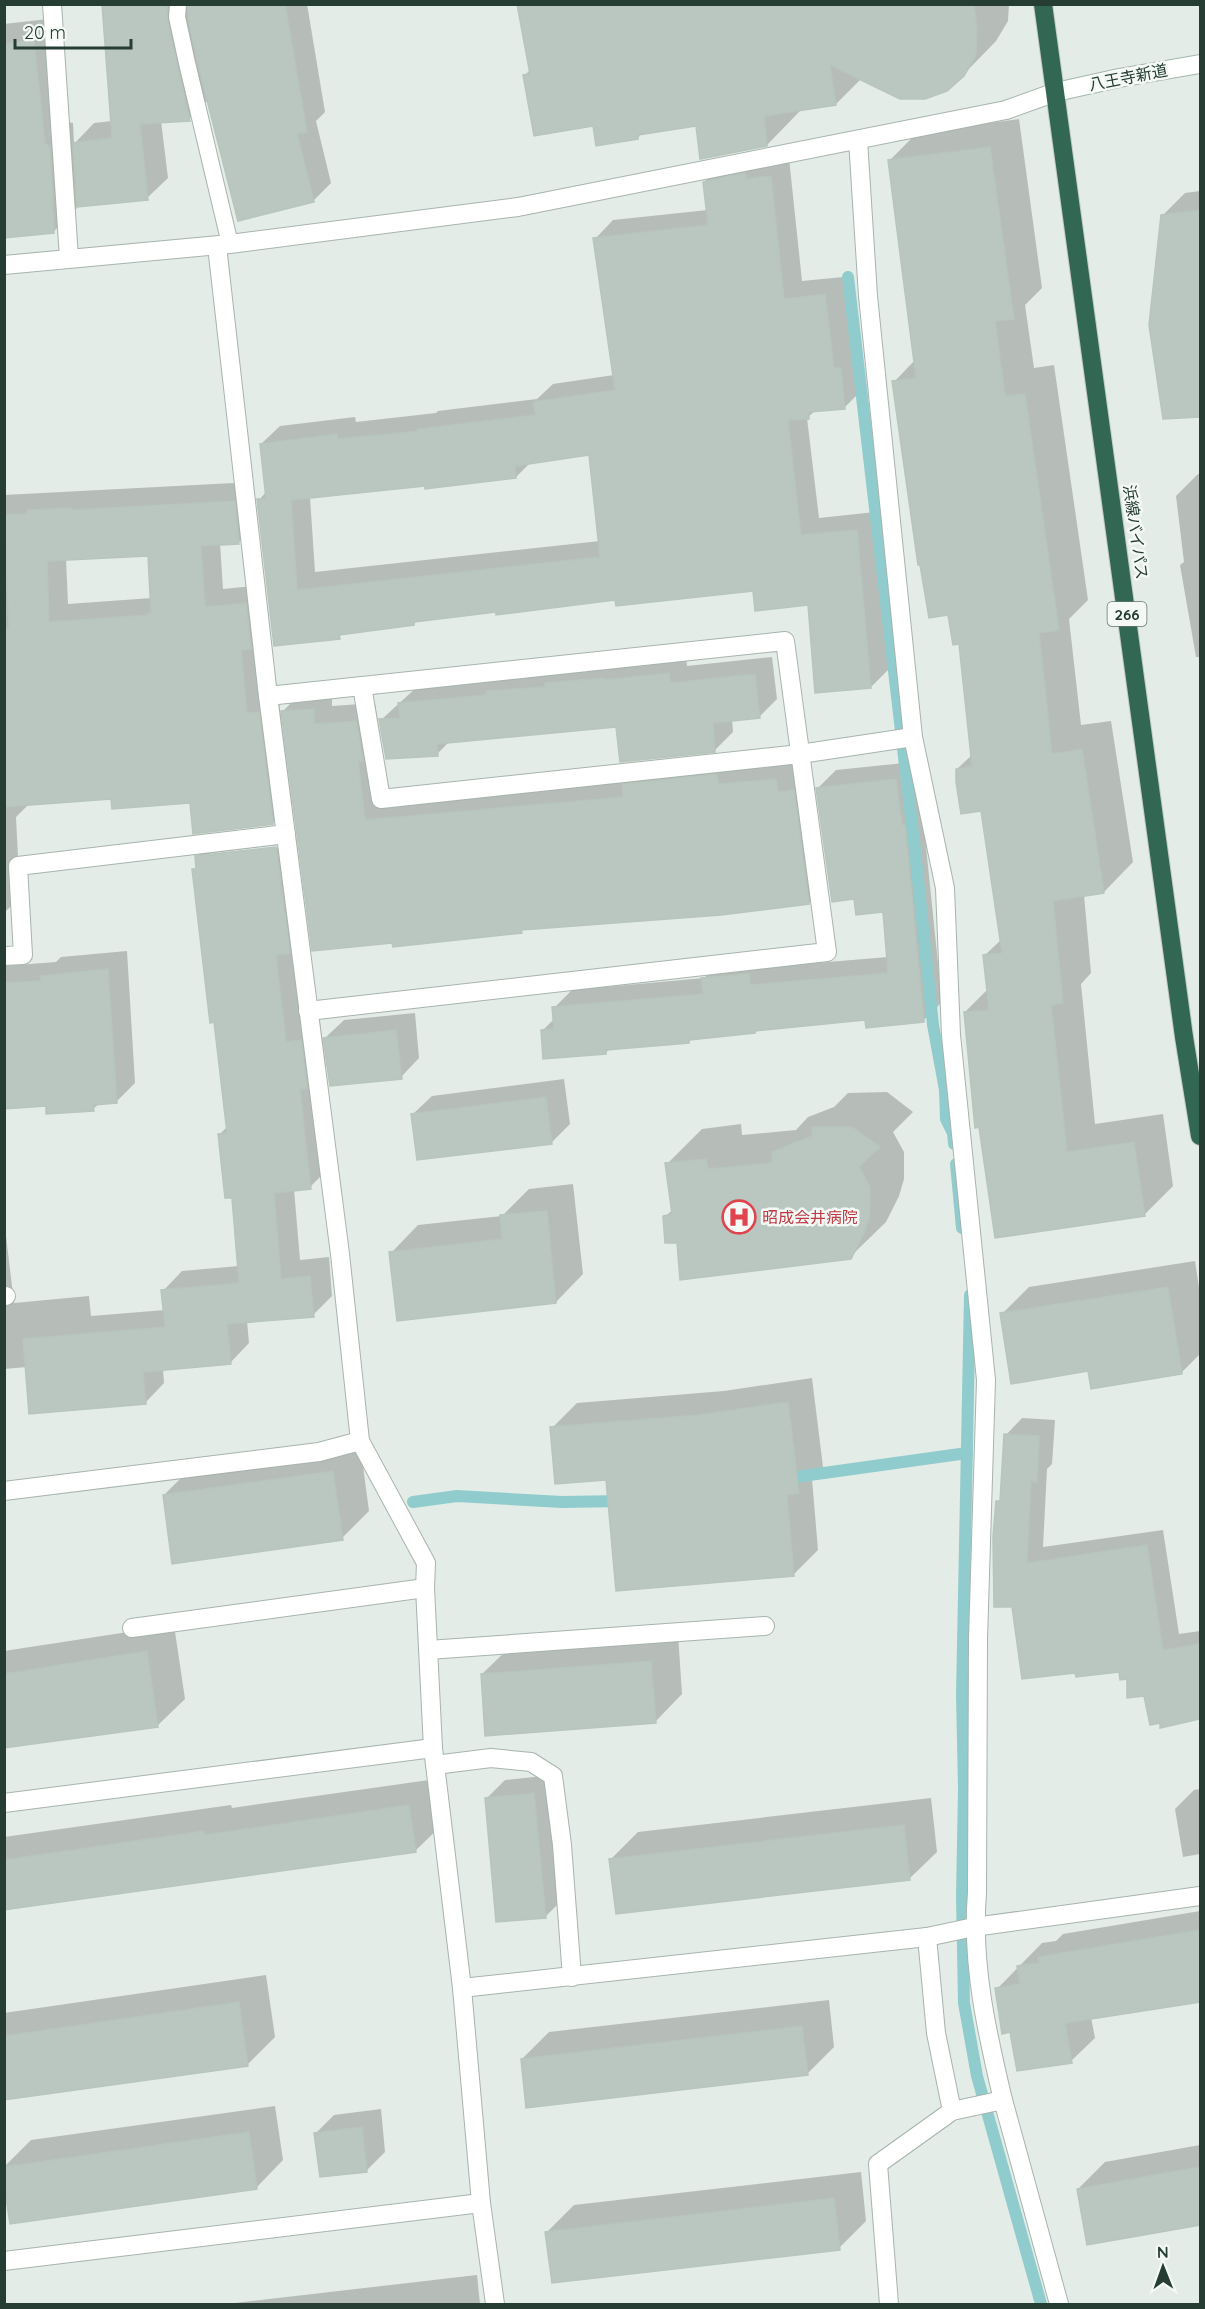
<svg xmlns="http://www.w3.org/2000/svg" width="1205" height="2309" font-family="Quicksand,'Noto Sans JP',sans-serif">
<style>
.shadow{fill:#0003;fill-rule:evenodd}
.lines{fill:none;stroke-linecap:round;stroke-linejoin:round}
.stream{stroke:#90cccd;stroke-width:12}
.building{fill:#b9c7c0;stroke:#b7c5bd;stroke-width:1.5;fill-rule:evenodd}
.lane-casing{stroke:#a7b4ad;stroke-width:18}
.street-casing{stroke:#a7b4ad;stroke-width:20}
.secondary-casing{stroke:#a3b7ad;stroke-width:20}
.highway-casing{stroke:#c2c9c6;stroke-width:20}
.lane{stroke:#fff;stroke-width:16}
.street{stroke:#fff;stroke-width:18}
.secondary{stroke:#fff;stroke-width:18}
.highway{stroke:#326754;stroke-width:18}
.labels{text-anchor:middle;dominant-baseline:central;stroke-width:5;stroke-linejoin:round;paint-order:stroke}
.shield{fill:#f4f9f6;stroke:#63756e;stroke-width:1.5}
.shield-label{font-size:15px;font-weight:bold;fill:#253d33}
.street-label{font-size:16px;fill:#253d33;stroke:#f4f9f6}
.health-label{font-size:16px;fill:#be3a42;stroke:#f4f9f6;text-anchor:start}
</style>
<rect width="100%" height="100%" fill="#e4ece7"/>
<g class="shadow">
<path d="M102,4H307L325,112L316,121L331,183L313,201L209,99L189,119L161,121L168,178L147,198L76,206L77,208L54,231L4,237V24L57,18L67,122L73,123L74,144L94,123L112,121Z"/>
<path d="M518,4H1009L1008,21L996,41L963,75L861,79L836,104L800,109V111L767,145L698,125L642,133L638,138L594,124L525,75L531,69Z"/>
<path d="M1019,119L1042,288L1025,305L1034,368L1054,365L1088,600L1069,619L1081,725L1111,721L1133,862L1104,892L1084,895L1091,973L1081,984L1095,1124L1163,1114L1173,1186L1144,1215L996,1236L965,1012L988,989L985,955L1002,939L982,809L957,769L973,754L960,643L950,613L894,382L915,360L889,161L918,132Z"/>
<path d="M789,158L802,281L843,277L852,350H859L863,389L844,408L816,410L807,418L819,518L875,512L889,669L871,687L809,604L754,590L616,598L497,610L417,620L414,624L343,633L339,637L275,645L259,500L267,491L261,444L280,426L355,417L356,422L436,413L438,411L537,399L553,384L614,375L595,239L613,220L708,210L704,182L723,164ZM591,454L600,541L315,572L310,497L516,477L530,463Z"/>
<path d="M1200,191V416L1164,418L1162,216L1185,193Z"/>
<path d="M1198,474H1200V657H1196L1180,565L1184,562L1176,496Z"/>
<path d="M253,482L258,523L239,542L220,543L223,589L265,585L270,629L261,638L278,694L292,804L273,823L192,802L112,798L29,804L16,817L20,897L4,913V495ZM149,554L152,598L68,604L66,559Z"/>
<path d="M686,656L687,666L772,657L777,699L759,717L732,719L733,732L715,750L618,725L450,741L437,754L381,720L418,686Z"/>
<path d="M332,691V706L375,703L381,741L377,745L383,802L795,761L796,774L812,772L827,884L809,903L523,929L521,931L394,945L283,711L301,693Z"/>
<path d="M914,762L922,808L942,1002L924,1020L867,1019L692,1038L688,1041L610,1049L605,1053L543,1030L554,1019V1008L572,990L704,978L721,961L768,967L888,957L885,910L855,897L818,788L836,770Z"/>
<path d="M295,828L308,933L295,946L305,1023L320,1022L326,1067L319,1074L329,1168L310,1187L294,1189L300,1260L329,1257L332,1296L313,1315L247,1321L249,1343L230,1363L163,1369L164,1383L145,1403L27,1367L4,1369V1219L14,1303L89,1296L91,1316L165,1310L163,1291L182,1271L239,1266L233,1196L219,1135L227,1127L215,1021L194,870L197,866V857L216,838ZM283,844L284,847L211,856V853Z"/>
<path d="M127,951L135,1083L116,1102L100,1103L93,1109L47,1104L4,1108V966L56,962L61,957Z"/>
<path d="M415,1013L419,1058L401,1077L325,1038L344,1020Z"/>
<path d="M564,1079L570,1124L551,1143L413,1114L432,1096Z"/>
<path d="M887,1092L913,1112L893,1132L904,1152V1179L899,1196L886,1222L850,1257L679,1242L665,1217L673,1209L667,1164L702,1129L741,1124L742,1135L796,1130L808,1117L834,1107L848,1093Z"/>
<path d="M573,1184L583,1274L556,1302L391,1253L418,1225L502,1216L529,1189Z"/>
<path d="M1195,1261L1200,1294V1354L1181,1373L1002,1314L1029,1287Z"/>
<path d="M812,1378L823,1467L812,1479L818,1550L793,1575L608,1478L552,1428L577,1403L724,1391Z"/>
<path d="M1022,1418L1055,1420L1052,1464L1047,1469L1043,1547L1163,1530L1179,1634L1200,1631V1717L1161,1726V1721L1145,1695L1121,1670L1077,1676L998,1502L1002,1498L1006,1435Z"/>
<path d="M360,1444L369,1511L342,1538L164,1495L191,1468Z"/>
<path d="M174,1625L185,1699L157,1726L4,1747V1651Z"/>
<path d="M678,1634L682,1694L655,1722L482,1674L510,1647Z"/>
<path d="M553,1775L564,1898L546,1916L486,1799L505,1780Z"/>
<path d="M436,1779L443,1824L415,1851L4,1909V1837L231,1805L232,1808Z"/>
<path d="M1200,1789V1854L1183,1857L1175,1809L1194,1790Z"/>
<path d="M931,1798L937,1852L909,1879L611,1859L638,1832Z"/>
<path d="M1200,1911V2000L1091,2017L1095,2038L1071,2061L1011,2031L997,1989L1042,1943L1056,1941L1063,1934Z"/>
<path d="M266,1975L275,2037L247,2065L4,2099V2013Z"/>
<path d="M829,2000L834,2047L807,2074L522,2059L549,2032Z"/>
<path d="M275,2106L283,2160L256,2188L4,2175V2167L31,2140Z"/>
<path d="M381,2109L385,2152L367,2170L316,2133L334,2115Z"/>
<path d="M1200,2145V2223L1088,2243L1078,2189L1105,2162Z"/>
<path d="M861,2172L866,2221L839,2248L547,2232L574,2205Z"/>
<path d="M477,2275L480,2304H226Z"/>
</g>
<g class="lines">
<g class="stream">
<path d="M848,277L915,851L933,1025L945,1090L946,1119L953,1133L954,1144"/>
<path d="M956,1164L962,1228"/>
<path d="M970,1295L962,1695L964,1788L962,1897L964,2003L977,2076L1041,2304"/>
<path d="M781,1479L967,1453"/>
<path d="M413,1502L457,1496L562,1502L624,1501"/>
</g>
</g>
<g class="building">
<path d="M102,4H167V19L190,121L140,124L148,200L77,207L73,143L112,138Z"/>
<path d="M188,4H285L307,132L297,134L314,202L238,221L197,61L188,16Z"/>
<path d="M517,4H974L977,29L976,55L964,76L947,91L925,99H900L830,65L836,105L764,116L767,146L700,159L696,126L638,135V139L596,146L593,126L534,136L523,75L530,74Z"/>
<path d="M34,40L45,144L50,146L54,233L4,238V44Z"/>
<path d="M990,147L1014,319L995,321L1005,396L1025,394L1059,630L1039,633L1052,754L1082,749L1104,893L1053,901L1063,1003L1051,1005L1067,1152L1134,1142L1145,1216L995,1238L979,1127L975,1128L964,1012L989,1010L983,955L1002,953L981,811L961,814L956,782V769L972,766L959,644L953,645L948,615L929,618L920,565H918L892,381L916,378L888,160Z"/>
<path d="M745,173L746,179L771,176L784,299L825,294L834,368H841L845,409L809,412V419L788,420L801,535L857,530L871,688L815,693L808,605L755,611L753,591L616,606L615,600L496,615V612L414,622V625L339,635L340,639L274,646L257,499H266L260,444L337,434L338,439L419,431L418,429L535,415L533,402L615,390L593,238L708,225L703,182ZM589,455L600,557L297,590L291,500L425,486V489L516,478L515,466Z"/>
<path d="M1200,210V417L1163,419L1149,325L1161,215Z"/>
<path d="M235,501L239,544L201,546L205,607L246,603L251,649L241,650L247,713L259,712L273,824L193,834L190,803L112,809L111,799L4,807V629L9,628L4,515L27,514V510L72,508V510ZM148,556L151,613H148V615L49,622L47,561Z"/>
<path d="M669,673L670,683L755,674L760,718L713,723L715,752L620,762L616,727L437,744L438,756L386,759L379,719L400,718L398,703L486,695V691L545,687V683L604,678L605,680Z"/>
<path d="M314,709V724L356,721L363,761H358L365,820L623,797L622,784L717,774L718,784L776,779L778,792L794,790L809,904L721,915L521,930L522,933L393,947L392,943L312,951L281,711Z"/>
<path d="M896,779L902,825H905L924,1022L866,1028L865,1020L755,1031V1033L689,1040V1043L606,1050V1054L543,1059L541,1030L554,1029L552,1007L703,994L701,978L749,974L750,985L888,973L883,912L856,915L854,899L832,902L816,788Z"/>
<path d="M276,847L290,953L276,955L286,1042L301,1040L307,1088L300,1089L311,1189L274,1193L281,1279L310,1276L314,1317L227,1324L231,1364L143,1372L146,1404L29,1414L23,1339L165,1327L161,1290L239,1283L232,1198H225L218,1134L227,1133L214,1022L210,1023L192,869H196L195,856Z"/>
<path d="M108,969L117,1103L93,1105L94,1111L46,1114V1106L4,1109V983L41,981L40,976Z"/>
<path d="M396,1030L402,1079L330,1086L323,1038Z"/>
<path d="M546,1097L552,1144L417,1160L411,1114Z"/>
<path d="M812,1127H852L880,1147L859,1167L870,1187V1215L864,1233L851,1259L680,1280L677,1243H665L663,1216L672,1214L665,1163L706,1159L708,1169L772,1163V1152L812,1136Z"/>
<path d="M547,1211L556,1303L397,1321L389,1252L502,1239L500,1215Z"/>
<path d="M1168,1287L1182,1374L1091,1389L1088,1371L1011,1384L1000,1313Z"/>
<path d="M788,1402L799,1493L787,1495L794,1576L616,1591L606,1480L555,1484L550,1427L698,1415Z"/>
<path d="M1004,1434L1039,1436L1037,1482L1031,1481L1027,1563L1147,1545L1163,1650L1200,1644V1719L1160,1728V1723L1150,1725L1144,1696L1127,1698V1679L1120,1680L1119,1672L1076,1677L1075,1673L1022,1679L1012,1607H994L993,1537L996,1501H1000Z"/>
<path d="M333,1471L343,1540L172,1564L163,1495Z"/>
<path d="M147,1651L158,1727L4,1748V1674Z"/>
<path d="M651,1661L656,1723L485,1736L481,1674Z"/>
<path d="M534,1793L546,1918L496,1922L485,1798Z"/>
<path d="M409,1805L416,1852L4,1910V1860L204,1831L205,1835Z"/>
<path d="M904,1825L910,1880L616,1914L609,1859Z"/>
<path d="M1200,1930V2002L1065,2023L1072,2063L1017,2071L1010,2032L1002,2034L995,1988L1020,1984L1017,1966L1039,1963L1038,1957Z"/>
<path d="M239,2002L248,2066L4,2100V2036Z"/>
<path d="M802,2026L808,2075L526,2108L521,2059Z"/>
<path d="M362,2127L367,2172L320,2177L314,2133Z"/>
<path d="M249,2132L257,2189L10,2224L4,2185V2167Z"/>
<path d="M1200,2167V2225L1087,2245L1077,2189Z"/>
<path d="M834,2198L840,2250L552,2283L545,2232Z"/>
</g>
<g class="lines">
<g class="lane-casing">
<path id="lane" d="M178,4L177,17L187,63L230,244"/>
</g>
<g class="street-casing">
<g id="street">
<path d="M52,4L69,258"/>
<path d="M858,140L868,296L913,737L945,888L951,1035L986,1380L978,1639L977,1893C971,1963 987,2033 1003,2100L952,2111L878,2164L889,2304"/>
<path d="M217,246L268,696L340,1254L360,1441L426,1563L425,1588L433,1748L462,1988L481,2203L495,2304"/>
<path d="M4,265L230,244L518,207L1006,110L1056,92"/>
<path d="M362,686L381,799L800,754L913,737"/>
<path d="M268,696L785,641L827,952L308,1011"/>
<path d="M4,956L23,955L18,866L286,834"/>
<path d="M4,1296H6"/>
<path d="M4,1491L319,1452L360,1441"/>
<path d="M132,1628L425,1588"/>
<path d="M428,1650L765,1626"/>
<path d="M435,1765L491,1758L531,1762L553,1776L562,1845L572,1977"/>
<path d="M4,1803L433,1748"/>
<path d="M927,1937L936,2033L952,2111"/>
<path d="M462,1988L927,1937L974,1927L1200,1896"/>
<path d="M1003,2100L1059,2304"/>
<path d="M4,2261L481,2203"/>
</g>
</g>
<g class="secondary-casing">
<path id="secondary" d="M1056,92L1119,78L1200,64"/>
</g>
<g class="highway-casing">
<path id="highway" d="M1043,4L1184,1037L1200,1136"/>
</g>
<use href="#lane" class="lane"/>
<use href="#street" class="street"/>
<use href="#secondary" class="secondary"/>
<use href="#highway" class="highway"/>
</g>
<defs>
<g id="hospital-ring" transform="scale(1.725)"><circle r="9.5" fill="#f4f9f6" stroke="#e0444e" stroke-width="1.5"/><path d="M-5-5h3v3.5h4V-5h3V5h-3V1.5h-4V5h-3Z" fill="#e0444e"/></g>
</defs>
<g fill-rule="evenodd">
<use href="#hospital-ring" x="739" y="1217"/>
</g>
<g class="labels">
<rect class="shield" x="1107.5" y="602" width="39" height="24" rx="4.5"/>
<g class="shield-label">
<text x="1127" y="614">266</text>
</g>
<g class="street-label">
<text transform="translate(1128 77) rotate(-11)">八王寺新道</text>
<text transform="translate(1136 532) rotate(82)">浜線バイパス</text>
</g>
<g class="health-label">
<text x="762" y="1217">昭成会井病院</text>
</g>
</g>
<rect width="1205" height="2309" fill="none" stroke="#253d33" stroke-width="12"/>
<g transform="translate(1163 2267) rotate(359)" stroke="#f4f9f6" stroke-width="4.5" paint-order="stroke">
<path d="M0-4.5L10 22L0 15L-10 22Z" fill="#253d33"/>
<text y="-9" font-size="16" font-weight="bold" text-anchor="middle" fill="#253d33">N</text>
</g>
<path d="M15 39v9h116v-9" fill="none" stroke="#253d33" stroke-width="3"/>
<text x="24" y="39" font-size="18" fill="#253d33" stroke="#f4f9f6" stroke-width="4.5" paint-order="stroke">20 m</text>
</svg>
